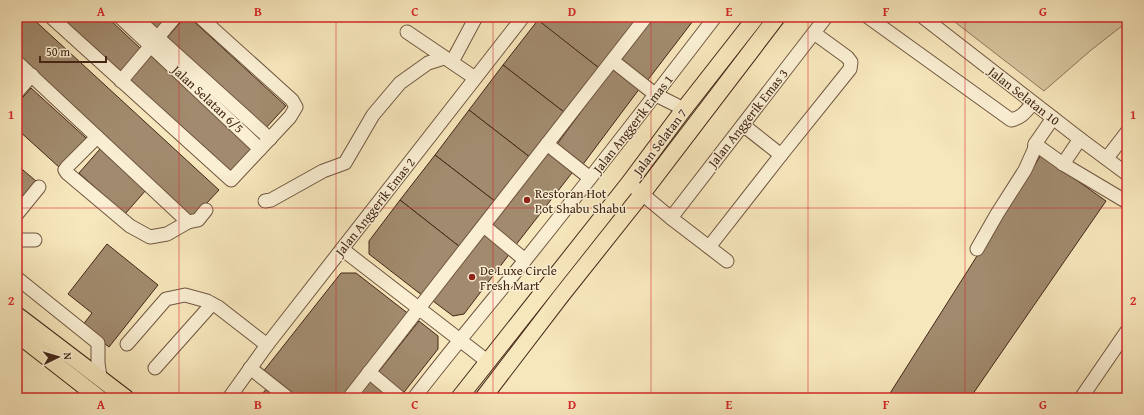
<svg xmlns="http://www.w3.org/2000/svg" width="1144" height="415" font-family="'Gentium Book Plus',serif">
<style>
.green{fill:#d8c6a0;stroke:#8e765c}
.building{fill:#a18a6d;stroke:#432617}
.lines{fill:none;stroke-linecap:round;stroke-linejoin:round}
.minor-casing{stroke:#705640;stroke-width:15}
.major-casing{stroke:#432617;stroke-width:18}
.minor{stroke:#faefd3;stroke-width:13}
.major{stroke:#f7e7bc;stroke-width:16}
.grid{fill:none;stroke:#d62828;stroke-width:1;stroke-opacity:0.55}
.poi-dot{fill:#8f2418;stroke:#faefd3;stroke-width:1.5}
.labels{text-anchor:middle;dominant-baseline:central;stroke-width:3;stroke-linejoin:round;paint-order:stroke}
.street-label{font-size:13px;fill:#432617;stroke:#faefd3}
.poi-label{font-size:13px;fill:#432617;stroke:#faefd3;text-anchor:start}
.neatline{fill:none;stroke:#d62828;stroke-width:1.5}
.grid-label{font-size:13px;text-anchor:middle;font-weight:bold;fill:#d62828}
</style>
<rect width="100%" height="100%" fill="#f7e7bc"/>
<filter id="stains"><feTurbulence type="fractalNoise" baseFrequency=".005" numOctaves="4"/><feColorMatrix values="0 0 0 0 .2 0 0 0 0 .09 0 0 0 0 .02 0 0 0 .5 -.17"/></filter>
<radialGradient id="worn" r=".72"><stop offset=".6" stop-color="#630" stop-opacity="0"/><stop offset="1" stop-color="#630" stop-opacity=".3"/></radialGradient>
<path class="green" d="M952,17H1127V22L1090,51L1044,91L951,19Z"/>
<g class="building">
<path d="M17,17H31L219,190L191,220L17,60Z"/>
<path d="M57,17H107L141,49L119,74Z"/>
<path d="M143,17H171L158,31Z"/>
<path d="M185,17H189L286,106L264,130L165,40Z"/>
<path d="M543,17H626L634,24L599,68L540,22Z"/>
<path d="M626,17H639L634,24Z"/>
<path d="M654,17H696L647,81L621,60Z"/>
<path d="M538,20L599,68L564,112L503,65Z"/>
<path d="M150,55L253,147L231,171L129,79Z"/>
<path d="M503,65L564,112L531,158L469,110Z"/>
<path d="M614,67L640,88L581,167L555,147Z"/>
<path d="M31,88L86,138L60,168L17,129V104Z"/>
<path d="M469,110L531,158L496,202L435,155Z"/>
<path d="M100,149L146,190L125,214L79,173Z"/>
<path d="M549,149L575,169L515,246L489,226Z"/>
<path d="M435,155L496,202L460,247L400,200Z"/>
<path d="M1041,155L1106,201L970,398H887Z"/>
<path d="M17,165L36,181L17,204Z"/>
<path d="M400,200L460,247L423,296L369,254V241Z"/>
<path d="M485,232L511,252L464,314L453,316L433,301Z"/>
<path d="M107,244L158,285L109,347L82,326L92,313L68,294Z"/>
<path d="M341,273H356L410,315L345,398H294L262,373Z"/>
<path d="M419,321L438,336V349L401,396L376,375Z"/>
<path d="M372,379L396,398H357Z"/>
<path d="M267,388L280,398H259Z"/>
</g>
<g class="lines">
<g class="minor-casing">
<g id="minor">
<path d="M51,17L231,180L290,117L296,107L292,100L200,17"/>
<path d="M120,17L260,149"/>
<path d="M135,17L270,139"/>
<path d="M868,17L1011,120C1022,118 1026,111 1033,103"/>
<path d="M923,17L1080,139L1127,174"/>
<path d="M407,32L475,78"/>
<path d="M613,61L656,95L684,109"/>
<path d="M17,62L188,222L198,220L206,210"/>
<path d="M452,62L476,17"/>
<path d="M121,81L175,17"/>
<path d="M17,92L32,75"/>
<path d="M743,125L781,155"/>
<path d="M97,137L68,166L65,170L67,173L130,226L150,237L167,234L188,222"/>
<path d="M547,144L590,178"/>
<path d="M1035,144L1063,164L1127,202"/>
<path d="M1107,158L1127,132"/>
<path d="M1063,164L1080,139"/>
<path d="M635,188L671,218L727,261"/>
<path d="M265,201L271,200L323,171L345,163L373,115L400,83L428,63L444,58"/>
<path d="M17,214L39,187"/>
<path d="M671,218L826,17"/>
<path d="M484,226L525,260"/>
<path d="M17,240H35"/>
<path d="M709,247L781,155L850,69L851,62L847,57L814,33"/>
<path d="M342,249L487,361"/>
<path d="M977,249L997,214L1025,170L1034,150L1035,144L1053,118"/>
<path d="M17,278L98,343V363L100,377"/>
<path d="M127,344L166,299L185,295L207,301L218,307L267,345"/>
<path d="M155,368L212,304"/>
<path d="M250,368L288,398"/>
<path d="M369,372L400,398"/>
<path d="M229,398L267,345L523,17"/>
<path d="M349,398L646,17"/>
<path d="M414,398C450,351 488,306 526,259C590,179 653,98 715,17"/>
<path d="M1081,398L1127,331"/>
</g>
</g>
<g class="major-casing">
<g id="major">
<path d="M17,315L126,398"/>
<path d="M17,334L99,398"/>
<path d="M459,398L629,183L684,109L756,17"/>
<path d="M483,398L561,296L642,194L777,17"/>
</g>
</g>
<use href="#minor" class="minor"/>
<use href="#major" class="major"/>
</g>
<path class="grid" d="M179,17V398M336,17V398M493,17V398M651,17V398M808,17V398M965,17V398M17,208H1127"/>
<g class="poi-dot">
<circle cx="527" cy="200" r="4"/>
<circle cx="472" cy="277" r="4"/>
</g>
<g class="labels">
<g class="street-label">
<text transform="translate(1024 96) rotate(38)">Jalan Selatan 10</text>
<text transform="translate(208 99) rotate(43)">Jalan Selatan 6/5</text>
<text transform="translate(748 118) rotate(-52)">Jalan Anggerik Emas 3</text>
<text transform="translate(633 124) rotate(-52)">Jalan Anggerik Emas 1</text>
<text transform="translate(660 142) rotate(-53)">Jalan Selatan 7</text>
<text transform="translate(375 207) rotate(-52)">Jalan Anggerik Emas 2</text>
</g>
<g class="poi-label">
<text x="535" y="193">Restoran Hot<tspan x="535" dy="15">Pot Shabu Shabu</tspan></text>
<text x="480" y="270">De Luxe Circle<tspan x="480" dy="15">Fresh Mart</tspan></text>
</g>
</g>
<rect width="1144" height="415" fill="none" stroke="#f7e7bc" stroke-width="44"/>
<g transform="translate(58 357) rotate(85)" stroke="#faefd3" stroke-width="3" paint-order="stroke">
<path d="M0-3L7 15L0 10L-7 15Z" fill="#432617"/>
<text y="-6" font-size="11" font-weight="bold" text-anchor="middle" fill="#432617">N</text>
</g>
<path d="M40 56v6h66v-6" fill="none" stroke="#432617" stroke-width="2"/>
<text x="46" y="56" font-size="12" fill="#432617" stroke="#faefd3" stroke-width="3" paint-order="stroke">50 m</text>
<rect x="22" y="22" width="1100" height="371" class="neatline"/>
<g class="grid-label">
<text x="101" y="16">A</text>
<text x="258" y="16">B</text>
<text x="415" y="16">C</text>
<text x="572" y="16">D</text>
<text x="729" y="16">E</text>
<text x="886" y="16">F</text>
<text x="1043" y="16">G</text>
<text x="11" y="119">1</text>
<text x="1133" y="119">1</text>
<text x="11" y="305">2</text>
<text x="1133" y="305">2</text>
<text x="101" y="409">A</text>
<text x="258" y="409">B</text>
<text x="415" y="409">C</text>
<text x="572" y="409">D</text>
<text x="729" y="409">E</text>
<text x="886" y="409">F</text>
<text x="1043" y="409">G</text>
</g>
<rect width="100%" height="100%" filter="url(#stains)"/>
<rect width="100%" height="100%" fill="url(#worn)"/>
</svg>
